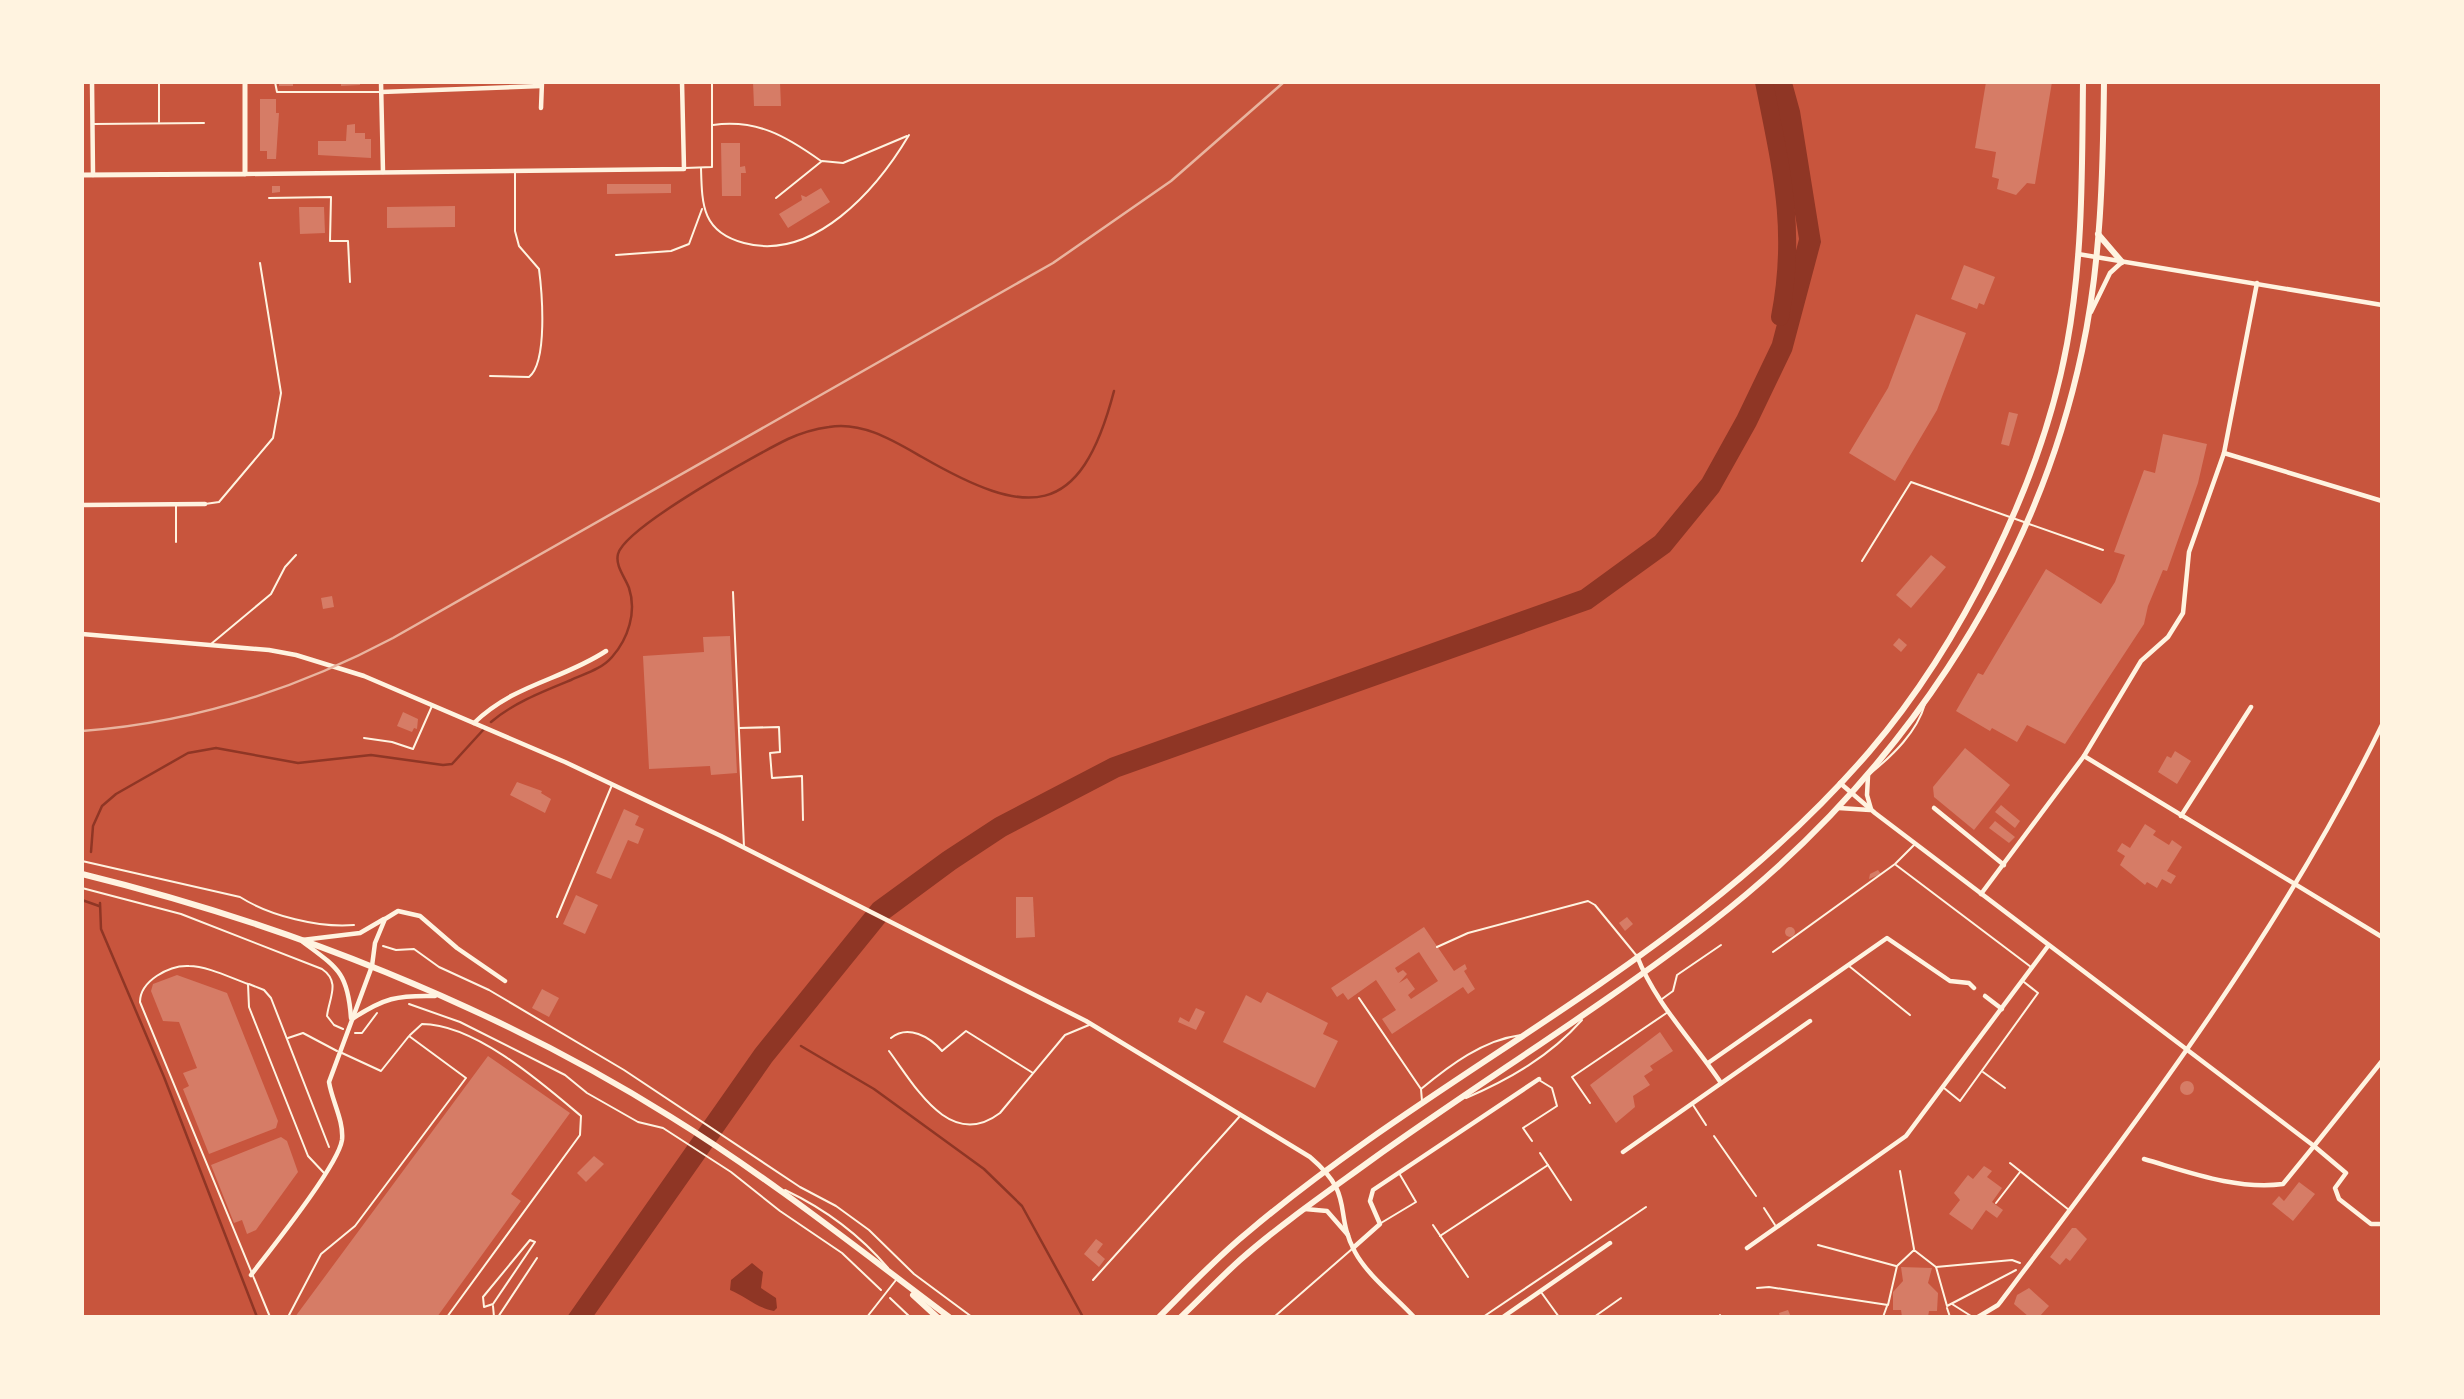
<svg xmlns="http://www.w3.org/2000/svg" width="2464" height="1399" font-family="'Source Sans 3',sans-serif">
<style>
.water{fill:#8f3625}
.lines{fill:none;stroke-linecap:round;stroke-linejoin:round}
.stream{stroke:#8f3625;stroke-width:2.5}
.river{stroke:#8f3625;stroke-width:18}
.building{fill:#d67c66;fill-rule:evenodd}
.path{stroke:#fff3e0;stroke-width:2}
.service{stroke:#fff3e0;stroke-width:2}
.minor{stroke:#fff3e0;stroke-width:4.5}
.tertiary{stroke:#fff3e0;stroke-width:5}
.primary{stroke:#fff3e0;stroke-width:6}
.rail{stroke:#e9b49f;stroke-width:2.5}
</style>
<rect width="100%" height="100%" fill="#c8553d"/>
<g class="water">
<path d="M1770,82H1792L1800,111L1821,242L1792,351L1756,426L1719,492L1670,552L1591,609L1119,777L1006,836L956,869L887,920L772,1062L593,1317H567L755,1049L873,903L943,852L995,818L1110,758L1581,590L1655,536L1702,479L1737,416L1772,343L1799,239L1779,116Z"/>
<path d="M752,1263L763,1272L761,1288L776,1298L777,1308L774,1311C757,1308 745,1296 730,1290L731,1280Z"/>
</g>
<g class="lines">
<g class="stream">
<path d="M491,722C513,703 544,691 571,680C584,674 602,669 612,657C628,639 637,612 629,588C625,577 615,566 618,554C625,527 759,453 788,439C801,433 814,429 829,427C862,421 894,441 922,457C1028,518 1080,521 1114,391"/>
<path d="M91,852L93,826L102,806L116,794L188,753L216,748L298,763L371,755L443,765L452,764L484,729"/>
<path d="M82,900L99,906"/>
<path d="M100,903L101,929L164,1077L257,1317"/>
<path d="M801,1046L874,1089L984,1169L1022,1206L1083,1317"/>
</g>
<path class="river" d="M1764,82C1781,168 1797,229 1780,317"/>
</g>
<g class="building">
<rect x="279" y="82" width="14" height="4"/>
<path d="M341,82H360V85L341,86Z"/>
<path d="M753,82H780L781,106H754Z"/>
<path d="M1986,82H2052L2035,184L2027,183L2016,195L1997,189L1999,179L1992,177L1996,152L1975,148Z"/>
<path d="M260,99H276V113H279L276,159H267V151H260Z"/>
<path d="M355,124V133H365V139H371V158L318,155V141H346L347,125Z"/>
<path d="M721,143H740V167L745,166L746,173H741V196H722Z"/>
<path d="M607,184H671V193L607,194Z"/>
<path d="M272,186H280V192L272,193Z"/>
<path d="M821,188L830,202L788,228L779,214L802,200L801,195L806,197Z"/>
<path d="M455,206V227L387,228V207Z"/>
<path d="M299,207H324L325,233L300,234Z"/>
<path d="M1964,265L1995,277L1984,305L1979,303L1977,309L1951,299Z"/>
<path d="M1916,314L1966,333L1937,410L1895,481L1849,453L1888,388Z"/>
<path d="M2009,412L2018,414L2009,446L2001,444Z"/>
<path d="M2163,434L2207,444L2198,483L2167,571L2163,570L2148,606L2144,624L2065,744L2027,725L2017,742L1992,728L1990,731L1956,711L1978,673L1983,675L2046,569L2101,604L2115,582L2125,555L2114,552L2144,470L2155,473Z"/>
<path d="M1931,555L1946,567L1911,608L1896,595Z"/>
<path d="M332,596L334,607L323,609L321,598Z"/>
<path d="M730,636L737,773L711,775L710,766L649,769L643,656L704,652L703,637Z"/>
<path d="M1899,638L1907,645L1901,652L1893,645Z"/>
<path d="M403,712L418,719L417,729L414,728L412,732L397,726Z"/>
<path d="M1965,748L2010,785L1974,830L1934,797L1933,787Z"/>
<path d="M2175,751L2191,761L2177,784L2158,772L2167,756L2171,758Z"/>
<path d="M517,782L542,791L541,793L551,799L545,813L510,795Z"/>
<path d="M2001,805L2020,821L2015,828L1995,812Z"/>
<path d="M624,809L639,816L635,825L644,829L638,844L628,840L611,879L596,873Z"/>
<path d="M1995,821L2015,837L2009,843L1989,828Z"/>
<path d="M2145,824L2156,831L2153,835L2169,845L2172,840L2182,847L2167,871L2176,876L2171,884L2162,879L2157,888L2147,882L2145,885L2120,865L2125,856L2117,851L2122,843L2130,848Z"/>
<path d="M1878,870L1881,874L1869,879L1870,874Z"/>
<path d="M576,895L598,905L585,934L563,924Z"/>
<path d="M1016,897H1033L1035,937L1016,938Z"/>
<path d="M1627,917L1633,924L1625,931L1619,923Z"/>
<path d="M1424,927L1454,971L1465,964L1467,969L1464,971L1475,989L1468,994L1463,987L1392,1034L1382,1019L1396,1010L1376,980L1348,1000L1343,993L1337,997L1331,988ZM1419,952L1438,981L1411,999L1408,995L1415,989L1407,978L1399,983L1407,974L1403,970L1398,973L1395,968Z"/>
<circle cx="1790" cy="932" r="5"/>
<path d="M177,975L227,993L278,1121L276,1128L209,1154L183,1089L189,1086L183,1073L197,1068L179,1022L163,1021L151,991L153,984Z"/>
<path d="M542,989L559,998L549,1017L532,1008Z"/>
<path d="M1267,992L1328,1023L1323,1034L1338,1041L1315,1088L1223,1042L1246,995L1261,1003Z"/>
<path d="M1196,1008L1205,1012L1196,1030L1178,1022L1180,1017L1189,1022Z"/>
<path d="M1660,1032L1673,1051L1650,1066L1653,1070L1644,1076L1650,1085L1633,1096L1635,1107L1616,1123L1590,1085Z"/>
<path d="M488,1056L570,1113L511,1194L521,1201L437,1317H295Z"/>
<circle cx="2187" cy="1088" r="7"/>
<path d="M281,1137L287,1141L298,1172L256,1230L247,1234L242,1220L234,1223L211,1165Z"/>
<path d="M594,1156L604,1164L586,1182L577,1173Z"/>
<path d="M1984,1166L1992,1171L1987,1177L2002,1188L1992,1202L2003,1210L1997,1218L1986,1210L1972,1230L1949,1214L1960,1200L1954,1193L1968,1175L1973,1179Z"/>
<path d="M2299,1182L2315,1194L2293,1221L2272,1204L2279,1196L2284,1201Z"/>
<path d="M2072,1228H2076L2087,1239L2070,1261L2066,1258L2060,1265L2050,1257Z"/>
<path d="M1096,1239L1103,1244L1097,1252L1105,1259L1099,1267L1084,1254Z"/>
<path d="M1901,1267L1932,1268L1928,1283L1938,1293L1937,1311H1929L1928,1317H1902L1901,1310H1893V1292L1903,1281Z"/>
<path d="M2029,1288L2049,1306L2039,1317H2029L2014,1304L2017,1295Z"/>
<path d="M1788,1310L1791,1317H1780L1779,1313Z"/>
</g>
<g class="lines">
<g class="path">
<path d="M82,861L240,897C270,916 319,928 354,925"/>
<path d="M82,888L181,914L322,969C341,982 329,998 327,1016L334,1025L343,1029"/>
<path d="M383,946L396,950L414,949L439,967L489,990L624,1070L800,1187L836,1206L869,1230L914,1274L972,1317"/>
<path d="M409,1004L460,1022L565,1075L587,1093L638,1122L663,1128L731,1172L780,1211L842,1253L881,1290"/>
<path d="M355,1033H362L377,1013"/>
<path d="M1900,1171L1914,1249"/>
<path d="M530,1240L535,1242L493,1304L484,1307L483,1297Z"/>
<path d="M1818,1245L1896,1266"/>
<path d="M1936,1267L2012,1260L2020,1263"/>
<path d="M1757,1288L1769,1287L1888,1305L1897,1266L1914,1250L1936,1267L1947,1306L2016,1270"/>
<path d="M890,1298L910,1317"/>
<path d="M1952,1304L1971,1316"/>
<path d="M493,1306L494,1317"/>
<path d="M1947,1308L1950,1317"/>
<path d="M498,1317L537,1258"/>
<path d="M1483,1317L1646,1207"/>
<path d="M1720,1317V1315"/>
<path d="M1883,1317L1887,1306"/>
</g>
<g class="service">
<path d="M159,82V122"/>
<path d="M275,82L277,92H380"/>
<path d="M94,124L204,123"/>
<path d="M713,125C757,119 786,136 821,161"/>
<path d="M685,168L712,167V82"/>
<path d="M701,168C702,205 702,232 744,243C814,262 877,189 909,135"/>
<path d="M269,198L331,197L330,241H348L350,282"/>
<path d="M776,198L822,161L843,163L907,136"/>
<path d="M616,255L671,251L689,244L702,209"/>
<path d="M490,376L529,377C548,362 542,292 539,269L519,246L515,231V173"/>
<path d="M205,504L219,502L273,438L281,393L260,263"/>
<path d="M176,506V542"/>
<path d="M2029,524L2103,550"/>
<path d="M1862,561L1911,482L2024,522"/>
<path d="M733,592L744,847"/>
<path d="M211,644L271,594L285,567L296,555"/>
<path d="M739,728L779,727L780,752L770,753L772,778L802,776L803,820"/>
<path d="M364,738L392,742L413,749L432,706"/>
<path d="M1871,773C1893,755 1917,732 1925,704"/>
<path d="M1896,865L2031,967"/>
<path d="M557,917L612,785"/>
<path d="M1437,947L1468,933L1588,901L1595,905L1636,955"/>
<path d="M1773,952L1895,864L1914,845"/>
<path d="M1849,966L1910,1015"/>
<path d="M249,984L264,990L271,998L329,1147"/>
<path d="M1359,998L1421,1089"/>
<path d="M1662,999L1673,991L1677,975L1721,945"/>
<path d="M410,1035L422,1024C475,1024 542,1083 581,1116L580,1135L447,1317"/>
<path d="M288,1038L303,1033L337,1051"/>
<path d="M891,1038C908,1024 930,1037 942,1051L966,1031L1033,1073"/>
<path d="M889,1051C915,1086 950,1151 1000,1113L1065,1035L1089,1025"/>
<path d="M1983,1072L2005,1088"/>
<path d="M1944,1088L1960,1101L2038,993L2024,982"/>
<path d="M1466,1098C1510,1079 1550,1056 1582,1020"/>
<path d="M1422,1101L1421,1089C1450,1065 1483,1040 1521,1035"/>
<path d="M1590,1103L1572,1077L1668,1012"/>
<path d="M1693,1105L1706,1125"/>
<path d="M1714,1136L1756,1196"/>
<path d="M1532,1141L1523,1128L1557,1106L1552,1088L1539,1080"/>
<path d="M1540,1153L1571,1200"/>
<path d="M2010,1163L2069,1210"/>
<path d="M785,1190C825,1209 859,1234 888,1268"/>
<path d="M1996,1203L2020,1172"/>
<path d="M1764,1208L1775,1225"/>
<path d="M1381,1223L1416,1202L1399,1173"/>
<path d="M1433,1225L1468,1277"/>
<path d="M1440,1236L1548,1165"/>
<path d="M1093,1280L1240,1116"/>
<path d="M1541,1292L1559,1317"/>
<path d="M270,1317L140,1002C140,981 169,965 189,966C207,966 231,978 248,984L249,1007L308,1156L325,1174"/>
<path d="M288,1317L321,1254L355,1226L466,1078L409,1036L381,1071L342,1053"/>
<path d="M867,1317L896,1280"/>
<path d="M1274,1317L1352,1249"/>
<path d="M1594,1317L1621,1298"/>
</g>
<g class="minor">
<path d="M92,82L93,175"/>
<path d="M381,82L383,172"/>
<path d="M381,92L541,86"/>
<path d="M541,108L542,82"/>
<path d="M245,174L684,169L682,82"/>
<path d="M2078,254L2382,305"/>
<path d="M2091,312L2110,273L2122,262"/>
<path d="M2224,453L2382,501"/>
<path d="M82,505L205,504"/>
<path d="M82,634L269,650L296,655L364,676L565,762L721,836L1086,1021L1310,1157C1356,1196 1333,1211 1355,1252C1368,1276 1396,1297 1414,1317"/>
<path d="M474,723C514,684 562,680 606,651"/>
<path d="M2084,756L2382,937"/>
<path d="M1868,776L1867,795L1871,809"/>
<path d="M1840,783L1875,813L2314,1146L2382,1061"/>
<path d="M1839,808L1870,810"/>
<path d="M1934,808L2004,865"/>
<path d="M2181,816L2251,707"/>
<path d="M1981,894L2084,756L2141,661L2168,637L2183,613L2189,552L2224,453L2257,283"/>
<path d="M302,940L360,933L384,919"/>
<path d="M303,942C338,968 348,973 351,1018"/>
<path d="M1637,956C1655,1003 1693,1041 1721,1083"/>
<path d="M1985,996L2002,1009"/>
<path d="M352,1019C384,998 397,995 435,996"/>
<path d="M1708,1063L1887,938L1950,981L1969,983L1974,988"/>
<path d="M1623,1152L1810,1021"/>
<path d="M2144,1159C2189,1172 2236,1190 2283,1184L2314,1146L2346,1173L2335,1188L2339,1199L2371,1224H2382"/>
<path d="M1305,1209L1327,1211L1348,1235"/>
<path d="M1353,1248L1380,1224L1370,1201L1373,1190L1539,1079"/>
<path d="M1747,1248L1906,1136L2048,946"/>
<path d="M251,1275C271,1249 338,1166 342,1140C344,1121 332,1101 329,1082L372,966L375,943L385,919L398,911L420,916L457,948L505,981"/>
<path d="M1503,1317L1610,1243"/>
<path d="M1978,1317L1998,1305C2138,1120 2280,935 2382,725"/>
</g>
<path class="tertiary" d="M82,175L245,174V82"/>
<g class="primary">
<path d="M2098,234L2122,262"/>
<path d="M82,874C286,924 492,1005 671,1117C768,1177 857,1248 949,1317"/>
<path d="M913,1295L937,1317"/>
<path d="M1159,1317C1188,1288 1216,1258 1248,1232C1390,1112 1556,1024 1702,909C1762,862 1819,810 1869,752C1960,646 2042,481 2067,344C2083,258 2082,169 2083,82"/>
<path d="M1181,1317C1201,1298 1220,1278 1240,1260C1281,1224 1326,1193 1370,1161C1483,1080 1602,1007 1712,922C1894,781 2034,578 2082,351C2101,263 2103,172 2104,82"/>
</g>
<path class="rail" d="M82,731C193,723 295,690 393,638L1053,263L1171,181L1284,82"/>
</g>
<rect width="2464" height="1399" fill="none" stroke="#fff3e0" stroke-width="168"/>
</svg>
